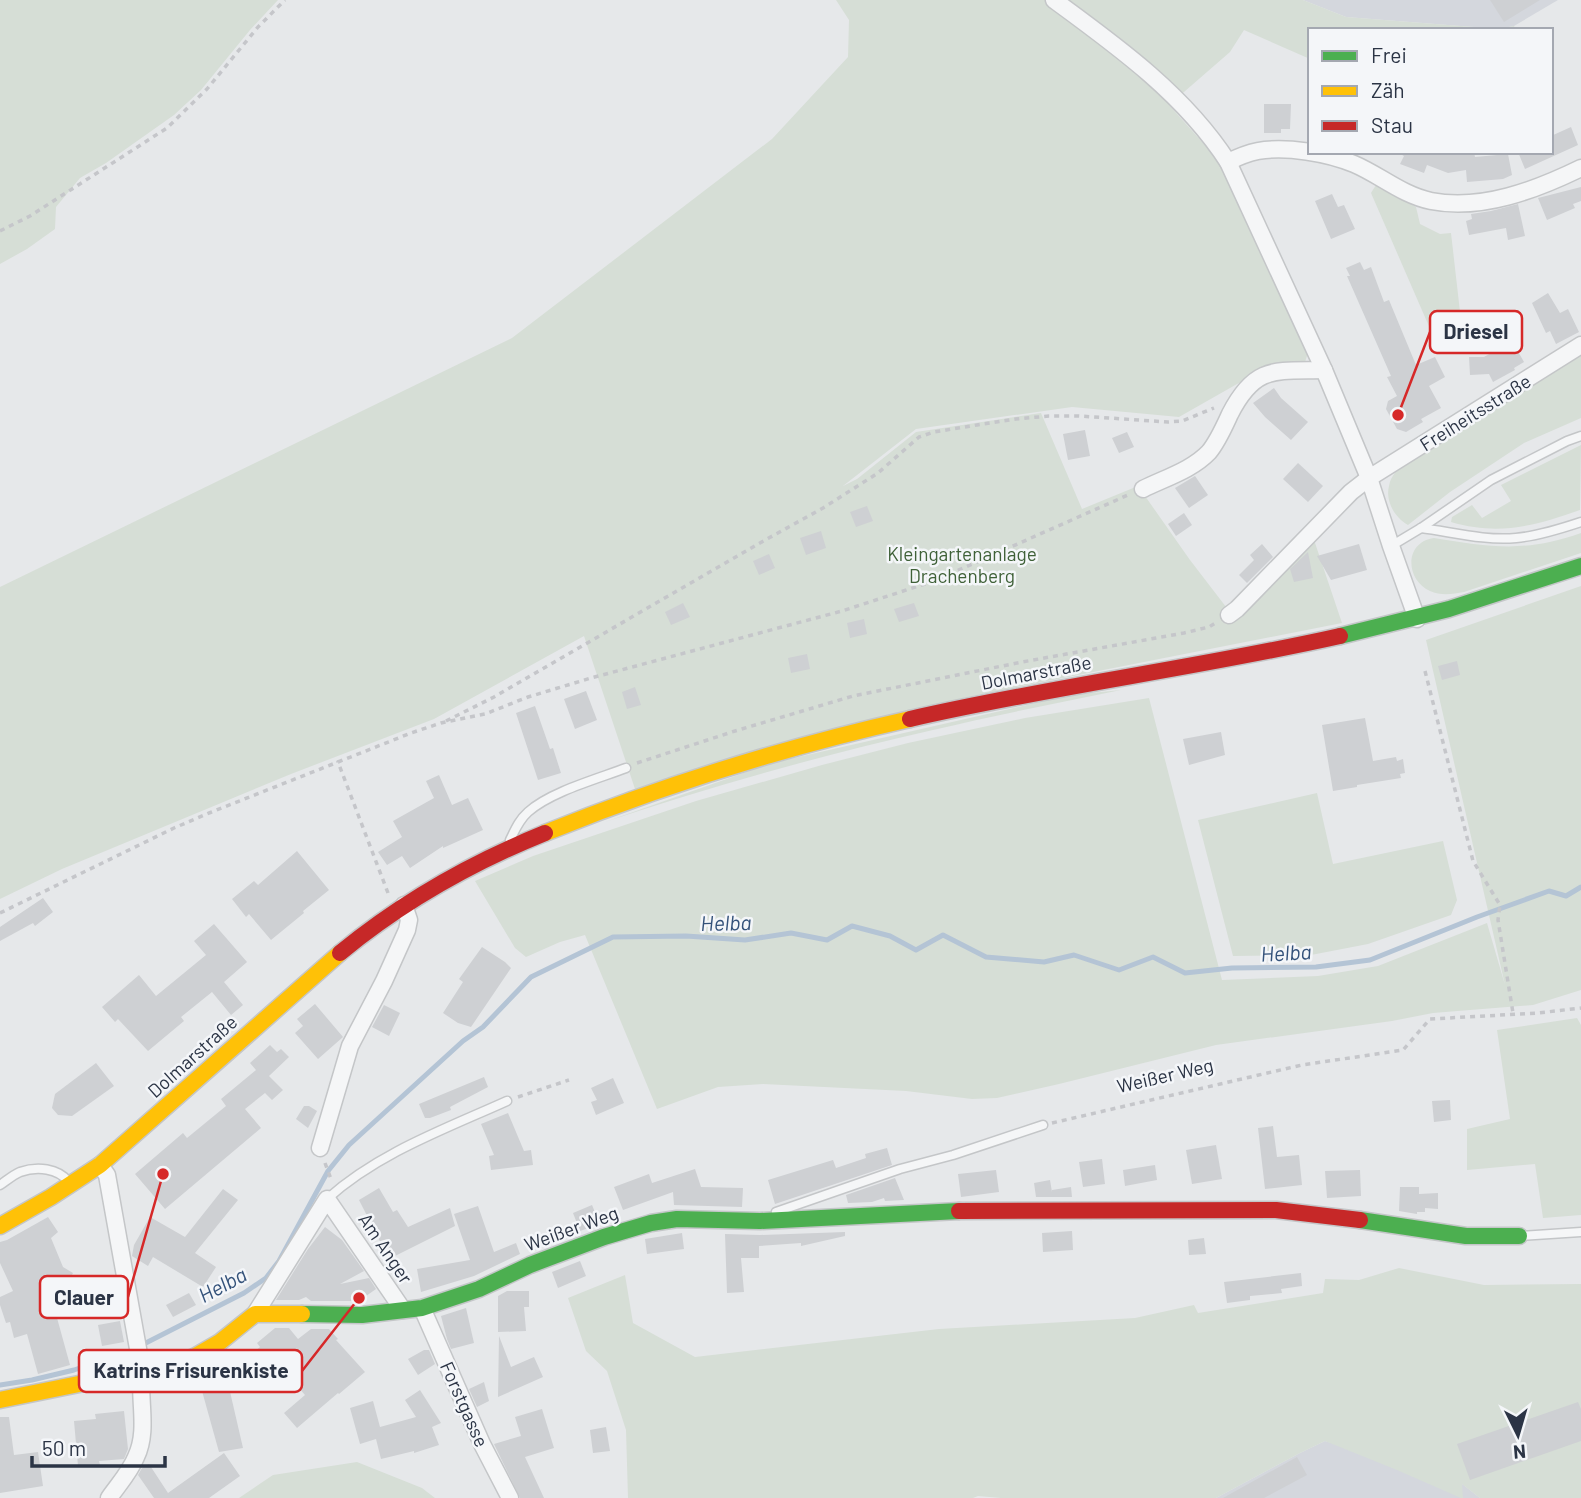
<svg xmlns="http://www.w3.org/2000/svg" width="1581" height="1498" font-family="Barlow,sans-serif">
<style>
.built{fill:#d4d7dd}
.green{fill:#d6ded6}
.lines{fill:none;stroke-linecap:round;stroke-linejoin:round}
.stream{stroke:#b4c4d5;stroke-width:5}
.building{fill:#ced0d3}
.lane-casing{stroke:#c4c6c8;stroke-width:11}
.street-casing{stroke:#c4c6c8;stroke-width:19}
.fast-casing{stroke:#c4c6c8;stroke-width:19}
.slow-casing{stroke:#c4c6c8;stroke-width:19}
.jam-casing{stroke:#c4c6c8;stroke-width:19}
.path{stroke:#c5c6ca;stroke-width:3.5;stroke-dasharray:5 5;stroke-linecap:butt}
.lane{stroke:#f5f6f7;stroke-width:8}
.street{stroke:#f5f6f7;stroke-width:16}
.fast{stroke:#4caf50;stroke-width:16}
.slow{stroke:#ffc107;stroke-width:16}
.jam{stroke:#c62828;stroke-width:16}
.labels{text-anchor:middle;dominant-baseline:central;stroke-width:5;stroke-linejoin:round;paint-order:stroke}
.street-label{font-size:19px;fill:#2b3445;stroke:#f4f6f9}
.park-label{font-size:19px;fill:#3f6138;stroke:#f4f6f9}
.water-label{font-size:21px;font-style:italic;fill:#34527a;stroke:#f4f6f9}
.leader{fill:none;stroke:#d62828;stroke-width:2.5}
.callout-dot{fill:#d62828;stroke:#f4f6f9;stroke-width:2.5}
.callout{fill:#f4f6f9;stroke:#d62828;stroke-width:2.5}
.callout-label{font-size:21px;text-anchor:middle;font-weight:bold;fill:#2b3445}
</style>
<rect width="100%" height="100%" fill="#e6e8ea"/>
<g class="built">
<path d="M1303,0H1558L1514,26L1499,29L1346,17Z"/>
<path d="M1325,1441L1461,1483L1480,1498H1216L1300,1453Z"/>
</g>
<g class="green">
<path d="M0,0H278L250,30L201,90L174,115L106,163L80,178L56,207L55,229L27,249L0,264Z"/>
<path d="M836,0H1303L1346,17L1499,29L1514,26L1516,30H1310V59L1244,30L1230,52L1169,105L1220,162L1309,350L1305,362L1267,367L1179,417L1072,407L916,429L843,486L857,479L916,432L1041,413L1082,509L1138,486L1190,560L1233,616L1313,537L1342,623L967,697L635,789L584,636L434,719L291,774L62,869L0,899V587L512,338L772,139L848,57L849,20Z"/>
<path d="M1376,185L1416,207L1420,224L1440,234L1451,233L1463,338H1454L1438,347L1371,193Z"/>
<path d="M1581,355V418L1524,443L1450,492L1408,525C1395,518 1385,501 1389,486C1391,475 1398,469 1405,462Z"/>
<path d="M1581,445L1580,510C1535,526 1499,536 1451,522L1452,517L1472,505L1482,518L1511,501L1501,485Z"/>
<path d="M1581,533V553L1464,592C1453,594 1441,596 1430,591C1405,580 1404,542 1434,538C1491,547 1524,553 1581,533Z"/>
<path d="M1581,586V990L1533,1005L1433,1013L1392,1021L1216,1045L1059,1084L997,1098L972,1099L906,1091L763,1084L718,1087L657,1109L585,935L560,942L526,957L515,948L475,881L533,856L696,801L822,765L908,743L1025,718L1149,698L1222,980L1318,976L1378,966L1487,923L1505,985L1426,640Z"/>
<path d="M1121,690C1058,703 996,715 933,730C822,755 713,786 605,822L772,763L1071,695Z"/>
<path d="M1317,793L1333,864L1443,841L1457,900L1451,915L1368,944L1311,955L1233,956L1198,820Z"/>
<path d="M1577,1018L1581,1025V1215L1543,1218L1535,1164L1467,1170V1129L1510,1119L1497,1030Z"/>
<path d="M1399,1268L1484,1285L1581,1284V1498H1480L1462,1484L1463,1498H1461L1397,1470L1325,1441L1300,1453L1216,1498H1001L978,1496L973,1498H628L626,1430L607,1371L586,1351L568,1298L625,1275L633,1323L695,1357L939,1329L1135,1318L1194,1305L1198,1313L1323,1293L1325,1279L1359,1280Z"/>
<path d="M357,1462L422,1488L435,1498H239L273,1475Z"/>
</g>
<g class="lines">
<path class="stream" d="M0,1385L32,1380L74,1370L130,1351L244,1293L266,1278L279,1261L328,1171L349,1145L463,1041L483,1027L531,977L613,937L686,936L745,940L791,933L827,940L852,926L890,936L916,950L943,935L986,957L1044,962L1074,955L1119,970L1153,957L1185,973L1232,968L1316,967L1370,960L1477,917L1549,891L1566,896L1581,887"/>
</g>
<g class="building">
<path d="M1490,0H1540L1504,22Z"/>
<path d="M1264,104H1291L1290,129H1281V133H1264Z"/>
<path d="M1571,127L1578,145L1525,169L1518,152H1551V136Z"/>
<path d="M1397,152H1474L1475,157L1508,154L1512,175L1503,179L1467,182L1466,170L1448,173L1427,165L1424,173L1400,164L1404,156Z"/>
<path d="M1581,187V201L1573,204L1575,208L1547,220L1538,198Z"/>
<path d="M1332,194L1338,207L1344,205L1355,229L1331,239L1315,201Z"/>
<path d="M1518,204L1525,236L1508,240L1506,228L1469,235L1466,221L1472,219L1471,214L1491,211Z"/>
<path d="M1360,262L1364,270L1371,267L1384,302L1389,300L1416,365L1435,357L1445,377L1429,386L1441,408L1421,419L1423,422L1406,432L1397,429L1386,409L1388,401L1397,396L1387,377L1391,376L1347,276H1350L1346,268Z"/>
<path d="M1548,293L1560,313L1568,309L1579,332L1556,344L1550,331L1546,333L1532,303Z"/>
<path d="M1512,341L1524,362L1514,368L1515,370L1493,382L1489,374L1470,375L1469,357H1484Z"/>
<path d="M1274,388L1281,398L1308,422L1291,440L1265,417L1253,403Z"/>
<path d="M1085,430L1090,456L1068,460L1063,434Z"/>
<path d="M1127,432L1134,447L1119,453L1112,438Z"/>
<path d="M1298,463L1323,486L1308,502L1283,479Z"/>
<path d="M1195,476L1208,495L1189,508L1175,488Z"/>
<path d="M867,506L873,521L856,527L850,512Z"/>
<path d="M1184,513L1192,525L1176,536L1168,524Z"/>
<path d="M821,531L826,548L806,555L800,538Z"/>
<path d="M1262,544L1273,557L1247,583L1239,575L1254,560L1250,555Z"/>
<path d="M1359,544L1367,570L1331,580L1317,556Z"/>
<path d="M1308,552L1313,578L1294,582L1290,569Z"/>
<path d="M769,554L775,568L759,575L753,561Z"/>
<path d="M683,603L690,617L671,625L665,612Z"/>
<path d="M914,603L919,616L899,622L894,609Z"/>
<path d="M864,619L867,634L850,638L847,623Z"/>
<path d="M807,654L810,669L791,673L788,658Z"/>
<path d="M1457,661L1460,675L1442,680L1438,666Z"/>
<path d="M635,687L641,705L627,709L622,692Z"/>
<path d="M586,691L597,720L575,729L564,699Z"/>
<path d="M535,706L550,749L553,748L561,773L538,780L516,713Z"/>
<path d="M1365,718L1373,761L1396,757L1397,761L1403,759L1405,773L1400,774L1401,778L1357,785V787L1333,791L1322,725Z"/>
<path d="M1221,732L1225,755L1189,765L1183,739Z"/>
<path d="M439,775L452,805L468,798L483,830L443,848V846L410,868L402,856L387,865L378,852L402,837L393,821L434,798L426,781Z"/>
<path d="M297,851L329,890L303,911L304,913L271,940L249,914L246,917L232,899L254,881L258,885Z"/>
<path d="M43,898L53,912L35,926L33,923L0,941V927Z"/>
<path d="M214,924L247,962L224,982L243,1005L231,1015L212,992L181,1017L184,1021L148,1051L118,1019L115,1022L102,1007L139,975L156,996L206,955L194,941Z"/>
<path d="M482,947L505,962L511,968L471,1027L458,1023L443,1013L463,982L459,979Z"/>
<path d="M315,1004L343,1037L318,1059L295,1033L303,1026L297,1019Z"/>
<path d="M384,1005L400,1013L389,1036L372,1027Z"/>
<path d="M270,1045L277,1052L281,1049L289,1057L269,1076L283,1090L272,1100L265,1093L245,1109L261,1128L165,1209L135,1174L183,1133L187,1138L226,1106L221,1099L256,1070L250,1063Z"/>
<path d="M96,1063L114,1086L72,1116L58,1115L52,1108L55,1094Z"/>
<path d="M484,1077L488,1087L450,1107L451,1110L430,1118H425L419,1104Z"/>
<path d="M613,1078L624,1103L596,1115L591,1102L597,1100L591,1088Z"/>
<path d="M1450,1100L1451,1120L1434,1122L1432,1101Z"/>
<path d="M304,1106H309L317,1111L308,1128L296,1119Z"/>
<path d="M508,1113L524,1151L531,1150L533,1165L491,1170L489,1156L494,1155L481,1124Z"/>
<path d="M1273,1126L1277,1157L1299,1155L1302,1185L1265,1189L1258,1128Z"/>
<path d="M1216,1145L1222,1179L1192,1184L1186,1150Z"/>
<path d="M887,1148L892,1165L775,1204L768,1180L833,1160L836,1168L866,1158L865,1154Z"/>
<path d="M1102,1159L1105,1184L1083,1187L1079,1162Z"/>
<path d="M1155,1165L1157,1180L1125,1186L1123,1170Z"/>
<path d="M695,1169L701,1187L743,1188L742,1207L674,1205L673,1192L623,1210L614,1187L649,1174L652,1183Z"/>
<path d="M996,1170L999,1192L961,1197L958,1174Z"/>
<path d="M1360,1170L1361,1196L1327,1198L1325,1171Z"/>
<path d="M895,1178L904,1200L885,1201L884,1198L872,1202L848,1203L846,1195Z"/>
<path d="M1050,1180L1052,1192V1190L1071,1187L1072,1197H1036L1034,1183Z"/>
<path d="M1400,1187H1419V1194L1438,1193V1209L1425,1208V1212H1417V1214L1399,1211Z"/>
<path d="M379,1188L393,1212L397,1210L408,1227L450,1208L455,1226L389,1259L359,1200Z"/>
<path d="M223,1189L238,1200L195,1253L216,1267L203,1287L153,1257L148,1266L132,1256L134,1245L150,1217L185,1237Z"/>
<path d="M592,1205L600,1224L580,1231L573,1213Z"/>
<path d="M478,1206L494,1252L516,1243L520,1254L474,1276L421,1292L417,1269L470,1260L454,1214Z"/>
<path d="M48,1217L58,1232L51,1238L63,1267L73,1273L54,1307L70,1365L38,1374L27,1334L14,1338L10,1322L6,1323L0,1305V1297L13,1291L0,1263V1242L7,1240Z"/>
<path d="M325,1227L342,1240L364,1271L340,1284L369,1278L376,1289L359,1301H311L306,1297L299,1300H276L308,1249Z"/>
<path d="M1072,1231L1073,1250L1043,1252L1042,1233Z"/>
<path d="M845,1232V1236L801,1246V1243L759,1246V1258H741L744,1292L727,1293L725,1234L760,1235Z"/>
<path d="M682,1233L684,1249L647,1254L645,1239Z"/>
<path d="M1204,1238L1206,1254L1189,1255L1188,1240Z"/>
<path d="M580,1261L586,1276L558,1288L552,1272Z"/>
<path d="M1301,1273L1302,1286L1281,1289L1282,1293L1250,1296V1300L1227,1303L1224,1282Z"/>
<path d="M507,1291H529V1307H524L526,1331L498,1332V1296Z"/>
<path d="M189,1293L196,1305L173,1317L166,1305Z"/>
<path d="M466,1308L474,1343L451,1349L447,1339L441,1316Z"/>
<path d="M120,1321L124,1342L102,1346L98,1325Z"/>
<path d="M275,1328H289L298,1339L311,1329H329L338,1339L336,1340L365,1372L339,1394L338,1393L297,1428L284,1413L305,1395L276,1362L274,1363L271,1359L262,1367L251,1355L260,1347L257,1343Z"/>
<path d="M499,1336L511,1367L534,1357L543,1377L498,1397Z"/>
<path d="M424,1350H429L435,1364L418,1375L408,1359Z"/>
<path d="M211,1364L218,1365L225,1370L243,1448L219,1452L197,1373Z"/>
<path d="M484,1382L489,1401L477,1407L469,1389Z"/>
<path d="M420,1390L441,1423L432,1427L439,1445L414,1453V1451L381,1459L376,1439L360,1444L350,1408L373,1401L380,1427L416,1417L405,1400Z"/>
<path d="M1578,1402L1581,1409V1441L1470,1480L1457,1444Z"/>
<path d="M542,1409L554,1448L525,1457L544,1498H520L494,1444L521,1436L515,1417Z"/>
<path d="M124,1411L128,1449L124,1459L99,1461L100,1465L78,1466L74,1421L96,1419L95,1414Z"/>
<path d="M0,1417H9L14,1455L38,1452L43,1486L0,1493Z"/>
<path d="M606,1427L610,1451L593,1453L590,1430Z"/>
<path d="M224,1453L240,1476L209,1498H154L138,1475L142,1468L149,1464L168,1493Z"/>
<path d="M1297,1457L1307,1475L1264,1498H1223Z"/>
</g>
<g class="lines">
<g class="lane-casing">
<g id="lane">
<path d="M1421,528C1452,532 1485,541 1516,538C1538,536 1560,529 1581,522"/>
<path d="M1391,546L1421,528L1491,480L1567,441L1581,436"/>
<path d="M510,840C515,830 519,820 528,812C550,792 597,779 626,768"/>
<path d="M0,1185C6,1181 13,1175 20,1172C37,1166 58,1168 69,1182"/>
<path d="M327,1199C378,1153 445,1129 507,1101"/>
<path d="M776,1212L900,1169L953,1155L1043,1125"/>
<path d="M1521,1236L1581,1232"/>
</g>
</g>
<g class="street-casing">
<g id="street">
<path d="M1054,0C1117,46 1185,95 1228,162L1324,370L1369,478L1391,546L1417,619"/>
<path d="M1228,162C1238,157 1248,153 1258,151C1286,146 1328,153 1354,164C1380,175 1402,195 1431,201C1481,211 1536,190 1581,168"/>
<path d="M1143,489C1165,478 1192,470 1209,452C1218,441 1224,427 1230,414C1255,365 1275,371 1324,370"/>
<path d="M1229,615L1237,609L1351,492L1369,478L1581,345"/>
<path d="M320,1148L350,1046L384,981L407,930L409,920L404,905"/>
<path d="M100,1165L107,1175L142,1371C138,1399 149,1430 136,1457C130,1472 118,1485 109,1498"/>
<path d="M422,1308L482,1444L510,1498"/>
<path d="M255,1314L327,1199L403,1310"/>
</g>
</g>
<g class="fast-casing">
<g id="fast">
<path d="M1340,636L1449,609L1581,566"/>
<path d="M1360,1220L1466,1236H1519"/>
<path d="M302,1314L362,1315L422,1308L479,1289L530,1265L604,1237L651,1223L677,1219L760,1221L959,1211"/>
</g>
</g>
<g class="slow-casing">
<g id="slow">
<path d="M545,833C664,785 785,747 910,719"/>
<path d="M0,1226L51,1197L100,1165L340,953"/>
<path d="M0,1400L168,1366L194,1357L220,1342L255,1314H302"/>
</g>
</g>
<g class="jam-casing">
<g id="jam">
<path d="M910,719C1053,686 1198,668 1340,636"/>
<path d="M340,953C402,902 471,863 545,833"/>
<path d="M959,1211L1276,1210L1360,1220"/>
</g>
</g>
<g class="path">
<path d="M0,231L30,216L167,128L207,89L258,27L285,0"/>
<path d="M1425,671L1473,861L1500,905L1498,920L1513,1013"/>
<path d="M446,721L494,697L758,544L823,508L878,473L919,437L934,432L977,425L1016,419L1049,416H1079L1168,422L1182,421L1214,408"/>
<path d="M637,763L735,731L853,696L1022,662L1184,633L1209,627L1217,622"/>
<path d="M388,893L338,762L411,733L441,723L485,714L528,697L591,678L842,611L934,581L1128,495"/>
<path d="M0,913L174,828L209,813L338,762"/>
<path d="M518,1097L569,1080"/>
<path d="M1052,1123L1302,1065L1403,1050L1430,1019L1538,1013L1581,1008"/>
<path d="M325,1163L331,1179"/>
</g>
<use href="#lane" class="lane"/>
<use href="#street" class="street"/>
<use href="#fast" class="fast"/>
<use href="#slow" class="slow"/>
<use href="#jam" class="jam"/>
</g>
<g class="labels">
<g class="street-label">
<text transform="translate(1475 412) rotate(-32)">Freiheitsstraße</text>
<text transform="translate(1036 672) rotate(-11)">Dolmarstraße</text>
<text transform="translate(192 1056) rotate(-42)">Dolmarstraße</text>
<text transform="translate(1165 1075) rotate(-13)">Weißer Weg</text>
<text transform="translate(571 1228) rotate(-20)">Weißer Weg</text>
<text transform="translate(386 1248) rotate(56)">Am Anger</text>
<text transform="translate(465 1404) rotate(66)">Forstgasse</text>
</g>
<g class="park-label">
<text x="962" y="553">Kleingartenanlage<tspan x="962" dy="22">Drachenberg</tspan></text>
</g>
<g class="water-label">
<text transform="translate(726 922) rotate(-1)">Helba</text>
<text transform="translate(1286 952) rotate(-3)">Helba</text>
<text transform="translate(222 1284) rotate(-28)">Helba</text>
</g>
</g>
<path class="leader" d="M1398 415L1430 332M163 1174L128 1297M359 1298L302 1371"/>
<g class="callout-dot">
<circle cx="1398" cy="415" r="7"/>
<circle cx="163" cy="1174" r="7"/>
<circle cx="359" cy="1298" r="7"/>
</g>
<g class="callout">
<rect x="1430" y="311" width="92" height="42" rx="7"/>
<rect x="40" y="1276" width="88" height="42" rx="7"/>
<rect x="79" y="1350" width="223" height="42" rx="7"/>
</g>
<g class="callout-label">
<text x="1476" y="339">Driesel</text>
<text x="84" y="1305">Clauer</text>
<text x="191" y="1378">Katrins Frisurenkiste</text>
</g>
<rect x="1308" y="28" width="245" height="126" fill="#f4f6f9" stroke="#a4a8b1" stroke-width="2"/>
<rect x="1322" y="51" width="35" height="10" fill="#4caf50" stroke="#a4a8b1" stroke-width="2"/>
<text x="1371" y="63" font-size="21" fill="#2b3445">Frei</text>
<rect x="1322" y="86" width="35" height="10" fill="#ffc107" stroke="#a4a8b1" stroke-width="2"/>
<text x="1371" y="98" font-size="21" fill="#2b3445">Zäh</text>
<rect x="1322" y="121" width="35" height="10" fill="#c62828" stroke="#a4a8b1" stroke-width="2"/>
<text x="1371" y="133" font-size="21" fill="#2b3445">Stau</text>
<g transform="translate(1518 1435) rotate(175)" stroke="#f4f6f9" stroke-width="5" paint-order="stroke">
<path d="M0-5L12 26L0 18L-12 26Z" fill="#2b3445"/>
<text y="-10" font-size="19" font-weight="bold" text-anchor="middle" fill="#2b3445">N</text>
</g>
<path d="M32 1456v10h133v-10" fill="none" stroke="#2b3445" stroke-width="3.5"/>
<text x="42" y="1456" font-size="21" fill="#2b3445" stroke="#f4f6f9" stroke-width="5" paint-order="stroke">50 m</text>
</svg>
